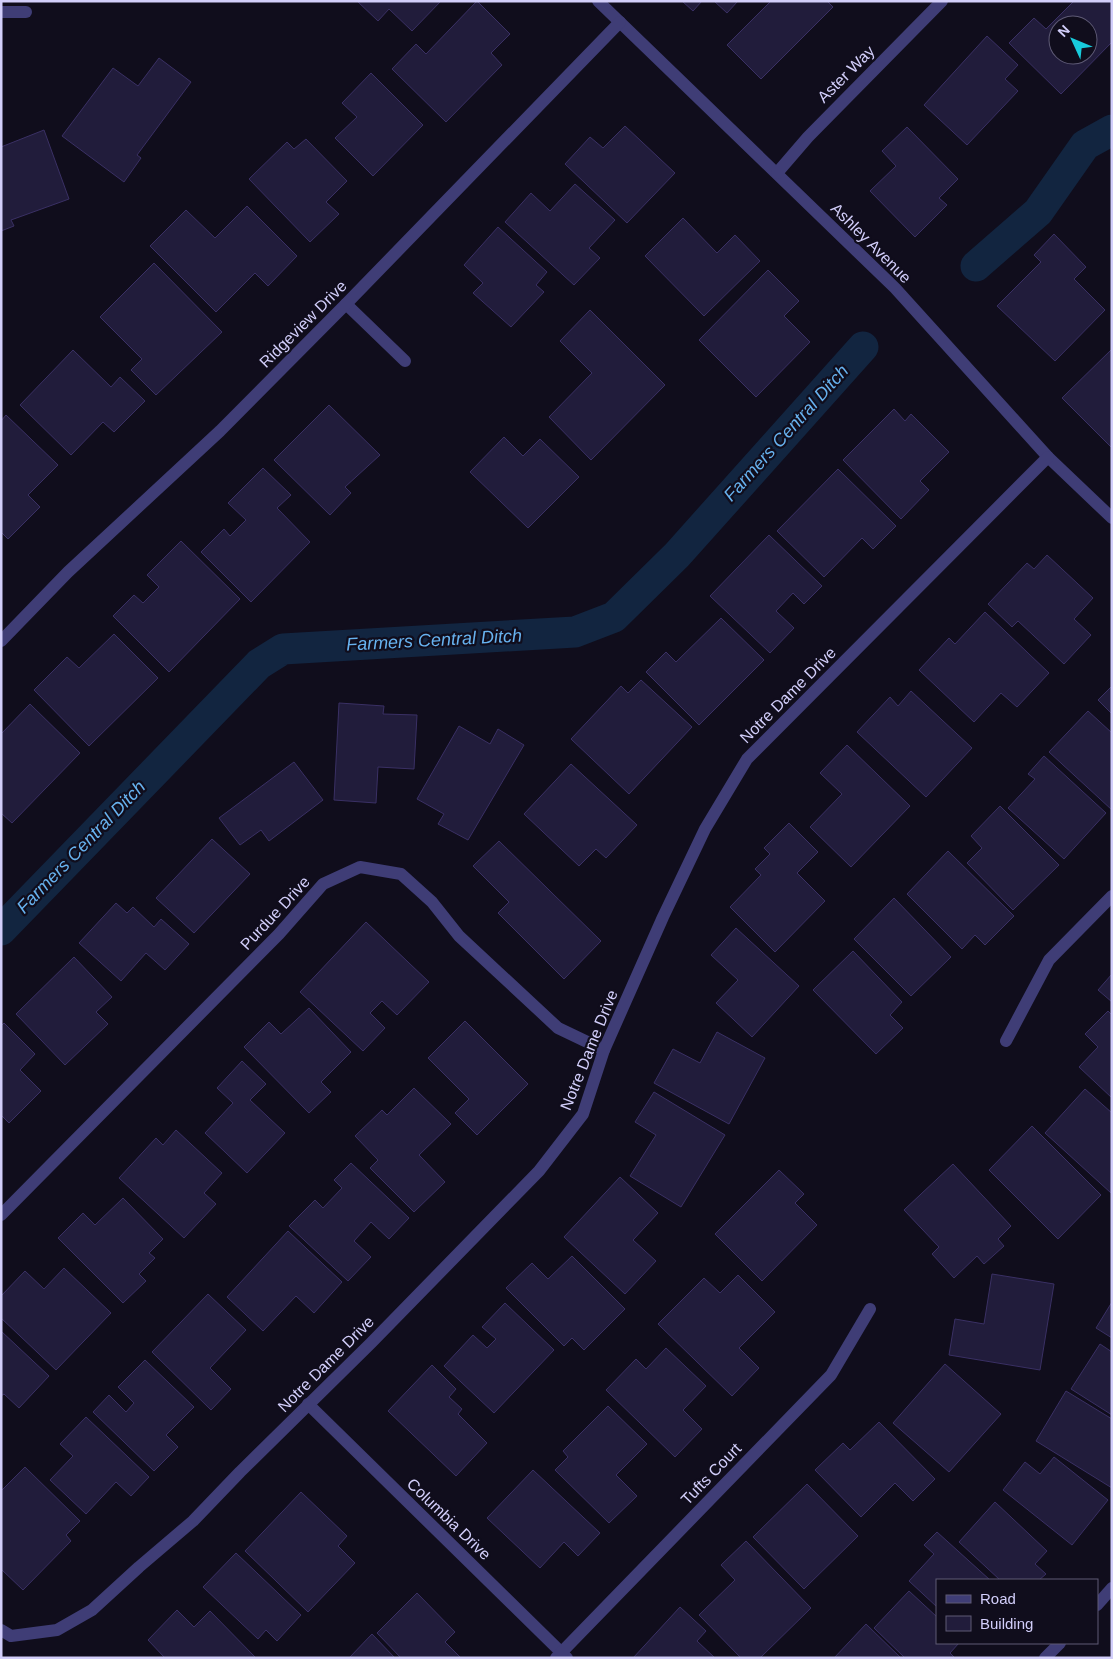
<svg xmlns="http://www.w3.org/2000/svg" width="1113" height="1659" font-family="Arial,sans-serif">
<style>
.lines{fill:none;stroke-linecap:round;stroke-linejoin:round}
.canal{stroke:#122540;stroke-width:31}
.building{fill:#211c3b;stroke:#3a3064;fill-rule:evenodd}
.minor{stroke:#3f3d76;stroke-width:12}
.labels{text-anchor:middle;dominant-baseline:central;stroke-width:4.5;stroke-linejoin:round;paint-order:stroke}
.street-label{font-size:16px;fill:#d2cefa;stroke:#100d1c}
.water-label{font-size:18px;font-style:italic;fill:#67b2ef;stroke:#100d1c}
</style>
<rect width="100%" height="100%" fill="#100d1c"/>
<g class="lines">
<g class="canal">
<path d="M976,266L1038,212L1085,145L1112,130"/>
<path d="M1,930L259,664L283,649L575,632L614,617L677,555L863,347"/>
</g>
</g>
<g class="building">
<path d="M357,1H441L412,31L389,9L378,21Z"/>
<path d="M477,1L510,34L491,53L502,65L446,122L392,69L416,44L426,54Z"/>
<path d="M682,1H702L693,11Z"/>
<path d="M714,1H738L727,13Z"/>
<path d="M771,1H827L833,7L761,79L727,45Z"/>
<path d="M1074,1H1112V42L1061,94L1009,43L1034,18L1046,29ZM1058,25H1088V55H1058Z"/>
<path d="M987,36L1018,65L1005,79L1018,91L967,145L924,105Z"/>
<path d="M159,58L191,82L137,155L141,158L124,182L62,136L113,68L138,86Z"/>
<path d="M371,73L423,125L373,176L335,138L357,117L342,103Z"/>
<path d="M625,126L675,173L627,223L565,164L590,137L603,148Z"/>
<path d="M907,127L958,179L939,198L947,205L915,237L870,191L896,166L882,151Z"/>
<path d="M44,130L69,199L11,220L14,226L1,231V147Z"/>
<path d="M306,139L347,181L326,202L339,214L310,242L249,179L287,142L294,149Z"/>
<path d="M575,184L615,220L589,248L600,258L574,285L505,222L531,193L550,211Z"/>
<path d="M247,206L297,256L268,286L255,273L216,312L150,246L186,210L215,238Z"/>
<path d="M683,218L717,253L735,235L760,261L704,316L645,256Z"/>
<path d="M498,227L547,272L536,285L544,292L511,327L473,293L483,283L464,265Z"/>
<path d="M1054,234L1086,267L1074,279L1105,310L1055,361L997,306L1041,262L1034,255Z"/>
<path d="M154,263L222,332L156,395L131,370L142,359L100,317Z"/>
<path d="M768,270L799,301L784,316L810,342L756,397L699,340Z"/>
<path d="M590,310L665,385L591,460L549,417L592,373L560,341Z"/>
<path d="M1112,349V448L1062,398Z"/>
<path d="M73,350L111,387L120,377L145,401L114,432L103,422L71,455L20,405Z"/>
<path d="M329,405L380,455L345,487L351,493L330,515L274,460Z"/>
<path d="M894,409L905,421L911,414L949,452L920,481L929,490L901,519L843,460Z"/>
<path d="M6,415L58,465L28,495L40,507L8,539L1,532V421Z"/>
<path d="M504,437L523,456L540,439L579,477L528,528L470,472Z"/>
<path d="M263,468L291,495L277,508L310,542L251,602L201,552L224,529L230,536L246,520L228,503Z"/>
<path d="M838,469L896,526L873,549L862,538L824,577L777,531Z"/>
<path d="M769,535L822,586L804,604L793,593L776,611L794,628L770,653L710,596Z"/>
<path d="M181,541L240,599L169,672L113,616L134,595L143,603L159,587L147,575Z"/>
<path d="M1047,555L1093,598L1074,619L1091,635L1064,664L1018,621L1012,627L988,604L1027,563L1034,569Z"/>
<path d="M985,612L1049,673L1017,707L1001,693L974,722L919,670L949,638L955,644Z"/>
<path d="M721,618L764,660L699,725L646,672L666,652L676,662Z"/>
<path d="M114,634L158,678L89,746L34,690L67,657L79,668Z"/>
<path d="M641,680L692,727L629,794L571,739L621,686L628,693Z"/>
<path d="M1112,686V714L1098,700Z"/>
<path d="M911,691L972,748L926,797L857,732L890,697L898,706Z"/>
<path d="M339,703L384,706L383,714L417,715L414,769L378,767L376,803L334,800Z"/>
<path d="M30,704L80,753L12,823L1,813V734Z"/>
<path d="M1088,711L1112,733V810L1049,752Z"/>
<path d="M459,726L490,744L498,729L524,745L468,840L438,824L444,814L417,799Z"/>
<path d="M847,745L910,806L851,867L810,827L842,794L820,773Z"/>
<path d="M1044,756L1106,813L1064,859L1008,808L1035,779L1028,774Z"/>
<path d="M294,762L323,800L269,841L261,830L240,845L219,818Z"/>
<path d="M571,764L637,825L606,858L596,849L579,866L524,814Z"/>
<path d="M1000,806L1059,865L1013,910L967,863L982,848L971,836Z"/>
<path d="M789,823L818,852L797,873L825,901L775,952L730,907L761,875L755,869L770,854L764,848Z"/>
<path d="M212,839L250,874L194,933L156,898Z"/>
<path d="M499,841L601,941L564,979L498,913L509,902L473,866Z"/>
<path d="M948,851L1014,916L985,945L975,935L962,949L907,894Z"/>
<path d="M894,898L951,957L911,996L854,939Z"/>
<path d="M116,903L127,913L133,907L154,927L161,919L189,944L165,970L146,953L121,981L79,943Z"/>
<path d="M366,922L429,982L397,1015L382,1001L370,1013L385,1028L363,1051L300,992Z"/>
<path d="M736,928L799,986L752,1037L716,1003L738,980L711,955Z"/>
<path d="M853,951L902,1002L890,1015L903,1028L876,1054L813,990Z"/>
<path d="M74,957L112,997L96,1012L108,1024L65,1065L16,1014Z"/>
<path d="M1112,974V1002L1098,990Z"/>
<path d="M309,1008L351,1052L321,1082L331,1092L309,1113L244,1047L269,1022L281,1034Z"/>
<path d="M1108,1011L1112,1015V1098L1079,1067L1098,1047L1085,1034Z"/>
<path d="M465,1021L528,1084L477,1135L455,1113L469,1099L428,1058Z"/>
<path d="M4,1023L35,1054L20,1070L41,1091L9,1123L1,1115V1026Z"/>
<path d="M717,1032L765,1058L729,1124L654,1083L673,1049L700,1063Z"/>
<path d="M242,1061L266,1084L250,1100L285,1133L247,1173L205,1133L233,1103L217,1088Z"/>
<path d="M414,1088L451,1124L419,1155L445,1182L414,1212L370,1168L378,1160L355,1136L382,1110L387,1115Z"/>
<path d="M1085,1089L1112,1113L1111,1193L1045,1133Z"/>
<path d="M654,1092L725,1135L681,1207L630,1176L656,1135L635,1122Z"/>
<path d="M1032,1126L1101,1195L1058,1239L989,1170Z"/>
<path d="M176,1130L222,1173L204,1193L216,1204L184,1238L119,1178L156,1138L163,1145Z"/>
<path d="M351,1163L409,1218L389,1239L371,1222L354,1241L371,1257L348,1281L289,1226L315,1200L323,1208L342,1188L334,1180Z"/>
<path d="M953,1164L1011,1226L998,1239L1004,1246L984,1264L977,1256L954,1278L932,1254L939,1247L904,1210Z"/>
<path d="M779,1170L804,1194L795,1203L817,1225L762,1281L715,1234Z"/>
<path d="M620,1177L658,1213L633,1240L656,1261L625,1294L564,1237Z"/>
<path d="M123,1198L163,1239L149,1253L155,1258L139,1274L146,1281L123,1303L58,1238L83,1213L95,1225Z"/>
<path d="M288,1231L342,1282L314,1313L296,1296L263,1331L227,1297Z"/>
<path d="M572,1256L625,1309L584,1350L572,1338L564,1346L506,1288L532,1263L548,1279Z"/>
<path d="M64,1268L111,1313L56,1370L1,1318V1296L25,1271L44,1289Z"/>
<path d="M992,1274L1054,1284L1040,1370L949,1355L955,1319L984,1324Z"/>
<path d="M738,1275L775,1312L739,1348L759,1368L732,1396L658,1324L704,1278L720,1293Z"/>
<path d="M208,1294L246,1330L210,1368L231,1389L211,1410L152,1352Z"/>
<path d="M1112,1302V1338L1096,1328Z"/>
<path d="M505,1303L554,1350L494,1413L444,1366L473,1335L487,1348L496,1339L482,1327Z"/>
<path d="M1,1331L49,1376L19,1408L4,1394L1,1396Z"/>
<path d="M1100,1344L1112,1352V1415L1071,1389Z"/>
<path d="M666,1348L706,1386L683,1410L702,1429L675,1457L606,1390L636,1359L646,1369Z"/>
<path d="M145,1360L194,1407L166,1435L178,1447L154,1471L93,1412L109,1395L126,1412L134,1403L118,1387Z"/>
<path d="M945,1364L1001,1414L949,1472L893,1423Z"/>
<path d="M432,1365L456,1389L449,1397L462,1409L458,1414L487,1443L456,1476L388,1411Z"/>
<path d="M1066,1391L1112,1419V1488L1036,1441Z"/>
<path d="M608,1406L647,1444L616,1475L637,1496L609,1523L555,1470L568,1457L563,1451Z"/>
<path d="M86,1417L149,1477L131,1496L116,1482L86,1514L50,1480L73,1456L60,1444Z"/>
<path d="M879,1422L935,1479L913,1501L895,1483L861,1517L815,1470L843,1443L850,1450Z"/>
<path d="M1054,1457L1108,1500L1072,1545L1003,1490L1025,1462L1040,1474Z"/>
<path d="M25,1467L80,1521L66,1535L71,1541L23,1590L1,1569V1491Z"/>
<path d="M533,1470L600,1533L578,1556L564,1542L540,1568L487,1518Z"/>
<path d="M807,1484L858,1536L804,1589L753,1537Z"/>
<path d="M301,1492L347,1536L338,1546L355,1563L308,1612L245,1551Z"/>
<path d="M995,1502L1047,1551L1035,1564L1046,1574L1039,1580H1000L959,1542Z"/>
<path d="M937,1532L990,1580H937V1607L909,1581L934,1554L924,1545Z"/>
<path d="M746,1541L811,1608L760,1658H741L699,1615L735,1580L721,1565Z"/>
<path d="M236,1553L301,1615L277,1641L266,1630L258,1639L203,1587Z"/>
<path d="M909,1591L937,1617V1643H959L950,1653L955,1658H905L874,1628Z"/>
<path d="M417,1593L455,1632L445,1642L461,1658H401L377,1633Z"/>
<path d="M680,1607L706,1631L697,1641L715,1658H633Z"/>
<path d="M177,1610L194,1627L210,1611L256,1658H165L148,1640Z"/>
<path d="M866,1624L901,1658H834Z"/>
<path d="M372,1634L395,1658H349Z"/>
</g>
<g class="lines">
<g class="minor">
<path d="M598,1L895,288L1048,457L1112,518"/>
<path d="M1,12H26"/>
<path d="M777,173L808,137L942,1"/>
<path d="M346,304L405,361"/>
<path d="M1,641L68,572L220,431L346,304L620,22"/>
<path d="M1006,1041L1049,960L1112,896"/>
<path d="M1,1215L279,934L323,884L360,867L401,874L432,902L459,936L558,1028L604,1050"/>
<path d="M308,1404L567,1658"/>
<path d="M1097,1605L1112,1588"/>
<path d="M1,1630L11,1636L57,1630L92,1610L139,1567L193,1521L240,1472L371,1343L539,1171L583,1114L604,1050L663,917L705,829L747,759L1048,457"/>
<path d="M556,1658L831,1375L870,1309"/>
<path d="M1045,1658L1060,1643"/>
</g>
</g>
<g class="labels">
<g class="street-label">
<text transform="translate(846 74) rotate(-45)">Aster Way</text>
<text transform="translate(871 243) rotate(45)">Ashley Avenue</text>
<text transform="translate(303 324) rotate(-45)">Ridgeview Drive</text>
<text transform="translate(788 695) rotate(-45)">Notre Dame Drive</text>
<text transform="translate(275 913) rotate(-47)">Purdue Drive</text>
<text transform="translate(589 1050) rotate(-68)">Notre Dame Drive</text>
<text transform="translate(326 1364) rotate(-45)">Notre Dame Drive</text>
<text transform="translate(711 1474) rotate(-46)">Tufts Court</text>
<text transform="translate(449 1519) rotate(44)">Columbia Drive</text>
</g>
<g class="water-label">
<text transform="translate(786 433) rotate(-48)">Farmers Central Ditch</text>
<text transform="translate(434 640) rotate(-3)">Farmers Central Ditch</text>
<text transform="translate(81 847) rotate(-46)">Farmers Central Ditch</text>
</g>
</g>
<rect width="1113" height="1659" fill="none" stroke="#d2cefa" stroke-width="5"/>
<rect x="936" y="1579" width="162" height="65" fill="#100d1c" stroke="#5e5a75"/>
<rect x="946" y="1595" width="25" height="8" fill="#3f3d76" stroke="#5e5a75"/>
<text x="980" y="1604" font-size="15" fill="#d2cefa">Road</text>
<rect x="946" y="1616" width="25" height="15" fill="#211c3b" stroke="#5e5a75"/>
<text x="980" y="1629" font-size="15" fill="#d2cefa">Building</text>
<g transform="translate(1073 40) rotate(314)"><circle r="24" fill="#100d1c" stroke="#5e5a75"/>
<path d="M0-4L9 19L0 12L-9 19Z" fill="#18cbdc"/>
<text y="-8" font-size="14" font-weight="bold" text-anchor="middle" fill="#d2cefa">N</text>
</g>
</svg>
